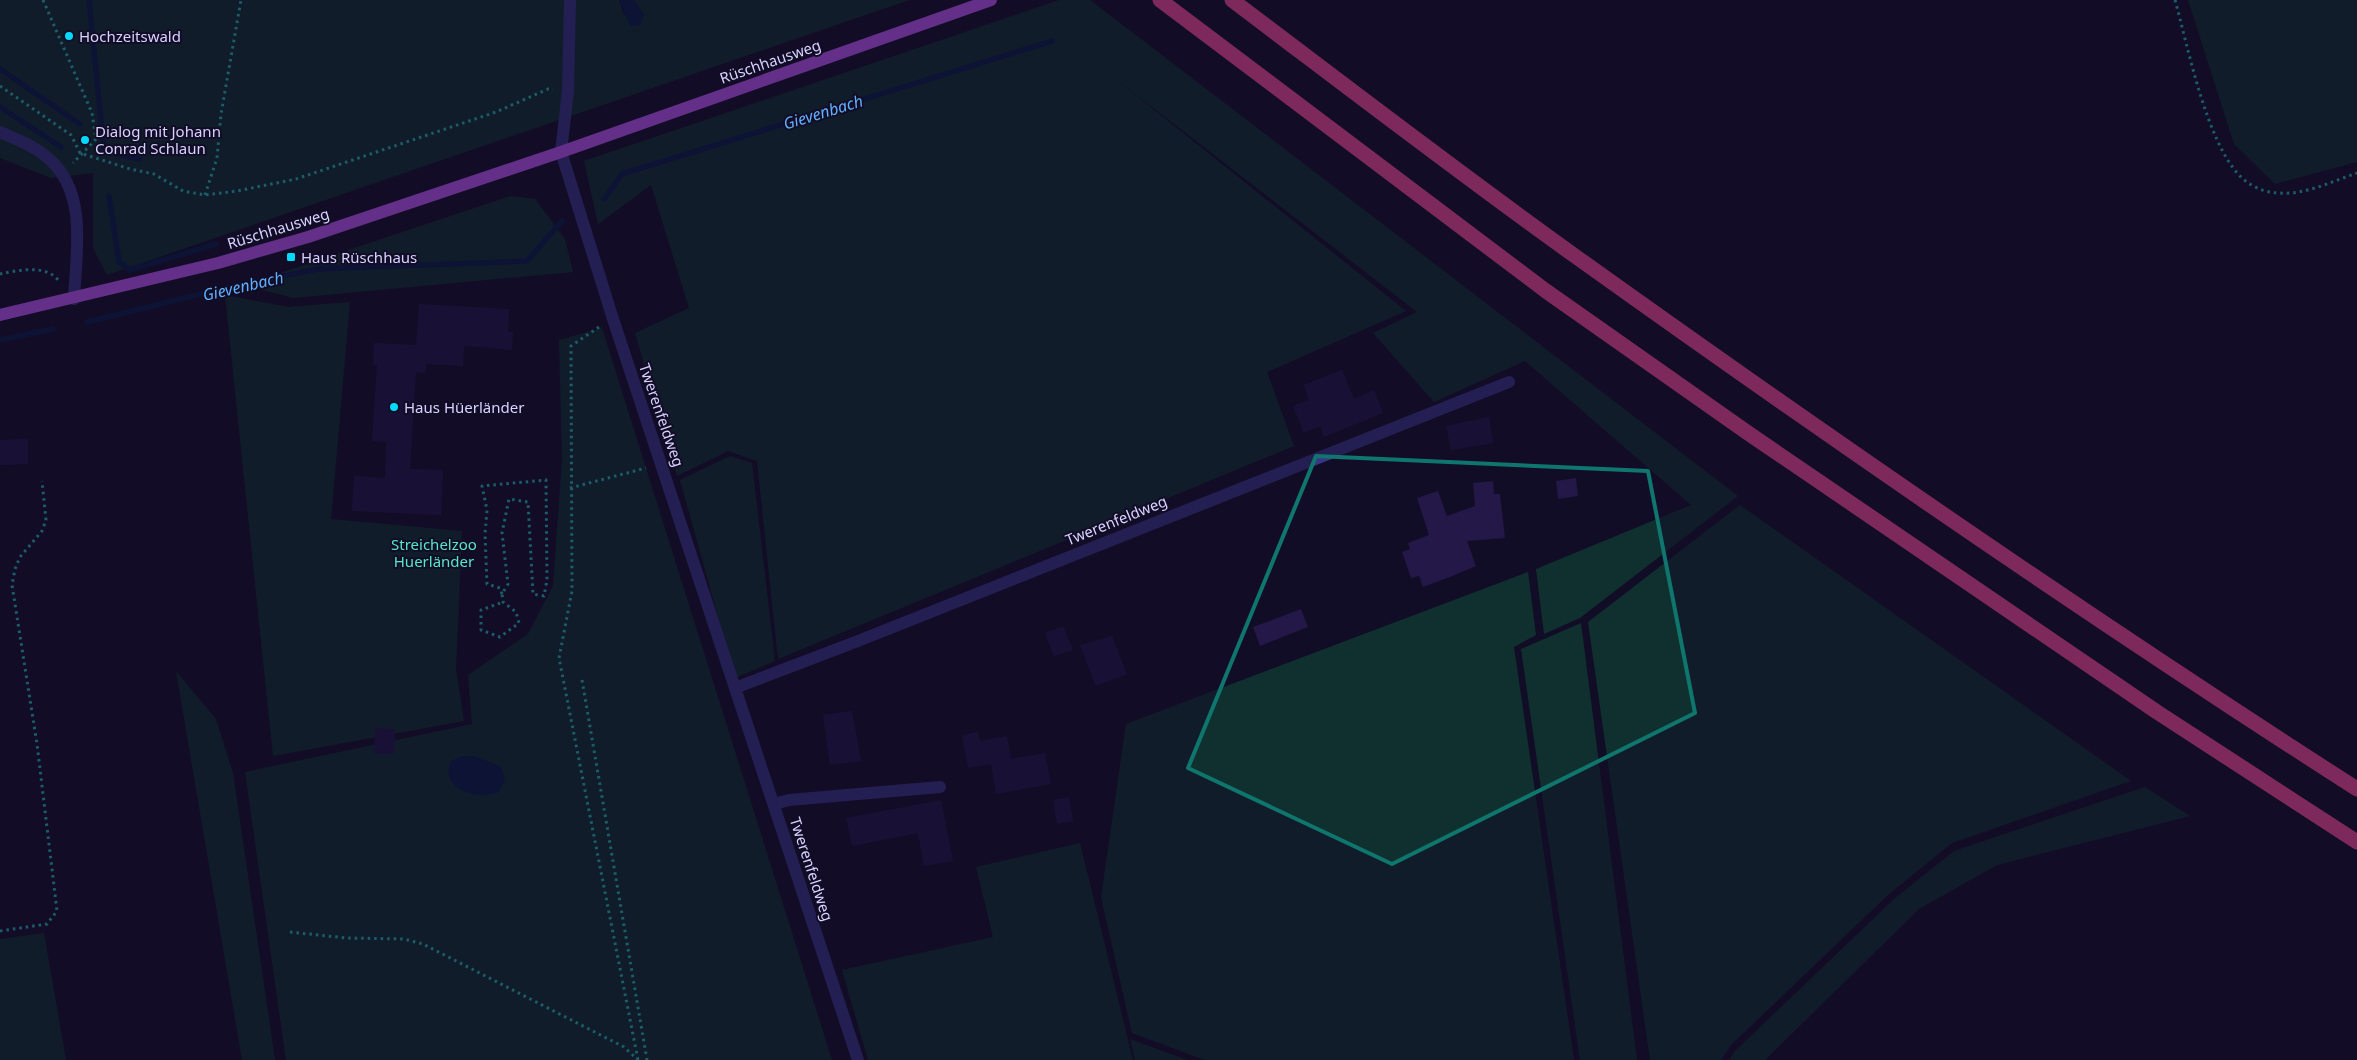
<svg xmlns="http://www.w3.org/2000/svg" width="2357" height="1060" font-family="'Noto Sans',sans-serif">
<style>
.green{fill:#103030}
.water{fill:#071b45}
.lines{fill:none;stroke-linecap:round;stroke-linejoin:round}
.stream{stroke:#071b45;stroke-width:5.5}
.building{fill:#231848}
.path{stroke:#27beba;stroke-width:3;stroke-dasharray:2.5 4;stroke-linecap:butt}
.minor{stroke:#3b3588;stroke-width:12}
.major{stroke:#c659ff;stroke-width:12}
.highway{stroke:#ff4d9c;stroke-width:15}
.marked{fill:none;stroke:#0f766e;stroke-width:4;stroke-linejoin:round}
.poi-dot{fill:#00dbfd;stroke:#120d26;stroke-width:2}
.labels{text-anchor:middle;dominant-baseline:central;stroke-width:4;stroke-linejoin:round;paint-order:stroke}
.poi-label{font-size:15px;fill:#d9d2ff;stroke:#120d26;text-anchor:start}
.street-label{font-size:15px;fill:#d9d2ff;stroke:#120d26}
.park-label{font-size:15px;fill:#56e7c8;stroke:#120d26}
.water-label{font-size:16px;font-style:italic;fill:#60b0ff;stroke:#120d26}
</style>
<rect width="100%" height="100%" fill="#120d26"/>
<g class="green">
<path d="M0,0H619L624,15H644L634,0H909L107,275L93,248V173L51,178L0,158Z"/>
<path d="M1059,0H1090L1738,496L1580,618L1544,634L1536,569L1691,505L1525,361L1434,402L1373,333L1417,312L1112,76L1406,311L1267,372L1294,446L778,659L757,461L728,451L677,476L635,333L689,308L651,185L598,224L584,161Z"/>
<path d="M2188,0H2357V162L2275,184L2234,144Z"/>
<path d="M511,196L535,199L565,239L573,272L293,298L244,285Z"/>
<path d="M225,295L288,307L350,302L331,519L462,531L456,669L464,721L273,756Z"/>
<path d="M602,328L832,1060H286L245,772L472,724L468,675L528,634L553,586L562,459L559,340Z"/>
<path d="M730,456L752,463L775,661L735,678L680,480Z"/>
<path d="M1740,505L2131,781L1952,843L1889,894L1731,1045L1721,1060H1650L1588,622Z"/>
<path d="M1528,572L1536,635L1514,647L1574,1060H1205L1132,1033L1101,897L1126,724Z"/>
<path d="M1581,623L1637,1060H1580L1521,649Z"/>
<path d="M176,671L216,719L233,773L275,1060H242Z"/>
<path d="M2145,787L2190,816L1997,865L1919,909L1765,1060H1729L1735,1051L1894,899L1954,851Z"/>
<path d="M1080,843L1133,1060H868L842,970L993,937L976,867Z"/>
<path d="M44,933L66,1060H0V939Z"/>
<path d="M1130,1039L1187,1060H1135Z"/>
</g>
<g class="water">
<path d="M619,0H634L644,15L640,25L630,26Z"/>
<path d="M461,756H475L501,767L505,779L499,792C480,801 438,790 451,761Z"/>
</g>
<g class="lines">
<g class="stream">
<path d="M89,0L104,151L139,159"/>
<path d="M0,69L80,124"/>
<path d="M0,107L61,147"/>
<path d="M109,196L119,262L130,270L216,244"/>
<path d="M604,199L622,174L1052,41"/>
<path d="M87,322L234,286L318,269L527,261L562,221"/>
<path d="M0,340L53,329"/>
</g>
</g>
<g class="building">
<path d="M419,304L509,309L508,332H513L512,350L464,346L463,366L426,364L425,373L416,372L410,469L443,470L441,515L352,511L354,476L385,478L386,442L372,441L377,365H373L374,343L416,345Z"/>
<path d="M1342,370L1354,399L1374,390L1383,413L1324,437L1320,426L1304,433L1293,406L1309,400L1304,385Z"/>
<path d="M1489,417L1493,443L1451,450L1446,426Z"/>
<path d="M28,439V464L0,465V440Z"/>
<path d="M1576,478L1578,496L1558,499L1556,481Z"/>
<path d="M1493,481L1494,494H1500L1505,538L1467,541L1476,566L1450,577L1423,587L1419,576L1411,578L1402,552L1410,549L1408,543L1429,535L1417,498L1438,491L1447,516L1475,506L1473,483Z"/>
<path d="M1301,609L1308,627L1260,646L1253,627Z"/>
<path d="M1063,626L1073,650L1054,656L1045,633Z"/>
<path d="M1112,636L1127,674L1096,686L1080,645Z"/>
<path d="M852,711L861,761L830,765L823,715Z"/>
<path d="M375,728L395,729L394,754H374Z"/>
<path d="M978,732L980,741L1007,736L1011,759L1045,753L1051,784L996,794L991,764L968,768L962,735Z"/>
<path d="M1069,797L1073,821L1057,824L1053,800Z"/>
<path d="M941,800L953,861L924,866L918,833L852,846L846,818Z"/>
</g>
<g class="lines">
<g class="path">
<path d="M43,0L92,113L96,139L73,163"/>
<path d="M2175,0C2188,47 2206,140 2239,175C2249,186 2265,193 2280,193C2305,195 2333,181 2357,173"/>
<path d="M0,86L71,135L80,153L130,169L154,174L183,191L205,195L237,191L296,179L496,112L548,89L553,90"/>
<path d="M205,195L217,158L221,114L241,0"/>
<path d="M0,274C19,270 46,264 59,281"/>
<path d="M599,327L571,346L572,591L559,658L638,1060"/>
<path d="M570,488L646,468"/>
<path d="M502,594L500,588L487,584L485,534L487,510L482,486L546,480L547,580L544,596L533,594L528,502L509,499L502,533L508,584L502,594L503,602L516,612L519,623L500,637L481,630V610L503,602"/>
<path d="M582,680L647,1060"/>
<path d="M0,931L47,924L57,911L37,744L12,585L15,569L20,557L42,531L46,520L42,481"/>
<path d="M290,932L346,938L404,939L423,944L624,1047L638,1060"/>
</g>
<g class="minor">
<path d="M570,0L568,91L561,152L613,319L858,1060"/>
<path d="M0,132C17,140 36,146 50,160C88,194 76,254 74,299"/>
<path d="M735,688L858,641L1509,382"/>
<path d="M774,804L789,800L940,787"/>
</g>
<path class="major" d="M0,315L218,263L308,237L561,152L991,0"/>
<g class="highway">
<path d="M1160,0L1546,291L1748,433L2157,712L2357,842"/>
<path d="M1232,0C1346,86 1459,173 1575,256C1832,440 2092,619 2357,789"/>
</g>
</g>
<path d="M0 0H2357V1060H0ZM1316,456L1648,471L1695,713L1392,864L1188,768Z" fill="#120d26" fill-opacity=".55" fill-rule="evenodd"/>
<path class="marked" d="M1316,456L1648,471L1695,713L1392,864L1188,768Z"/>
<g class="poi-dot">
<circle cx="69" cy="36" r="5"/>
<circle cx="85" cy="140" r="5"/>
<rect x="286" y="252" width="10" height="10" rx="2.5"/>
<circle cx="394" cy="407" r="5"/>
</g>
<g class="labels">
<g class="poi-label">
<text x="79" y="36">Hochzeitswald</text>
<text x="95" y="131">Dialog mit Johann<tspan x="95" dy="17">Conrad Schlaun</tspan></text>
<text x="301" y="257">Haus Rüschhaus</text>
<text x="404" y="407">Haus Hüerländer</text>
</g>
<g class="street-label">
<text transform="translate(770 61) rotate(-19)">Rüschhausweg</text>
<text transform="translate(278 228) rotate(-17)">Rüschhausweg</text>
<text transform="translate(662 415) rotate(71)">Twerenfeldweg</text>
<text transform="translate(1116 520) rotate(-22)">Twerenfeldweg</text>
<text transform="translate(812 869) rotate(72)">Twerenfeldweg</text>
</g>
<g class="park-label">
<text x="434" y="544">Streichelzoo<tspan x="434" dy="17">Huerländer</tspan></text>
</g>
<g class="water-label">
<text transform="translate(823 112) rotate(-17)">Gievenbach</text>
<text transform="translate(243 286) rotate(-13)">Gievenbach</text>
</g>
</g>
</svg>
